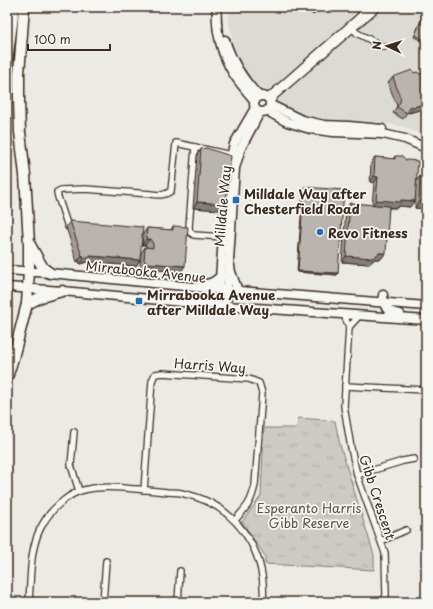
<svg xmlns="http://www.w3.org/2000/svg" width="433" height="609" font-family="'Playpen Sans',sans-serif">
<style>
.built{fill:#dcdad4}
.park{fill:url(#park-tufts);stroke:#847a71}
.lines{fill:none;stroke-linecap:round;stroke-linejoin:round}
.street-casing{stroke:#3b2a1e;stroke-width:8}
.secondary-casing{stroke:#3b2a1e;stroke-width:11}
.primary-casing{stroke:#3b2a1e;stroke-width:11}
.highway-casing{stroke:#3b2a1e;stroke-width:13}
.street{stroke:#f6f6f2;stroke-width:5.5}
.secondary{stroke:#f6f6f2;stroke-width:8}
.primary{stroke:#f6f6f2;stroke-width:8}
.highway{stroke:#f6f6f2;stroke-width:10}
.wall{fill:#a09b96;stroke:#3b2a1e}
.shaded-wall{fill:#827e7a;stroke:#3b2a1e}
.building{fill:#bab4ae;stroke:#3b2a1e}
.poi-dot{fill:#1f6fb2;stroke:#f6f6f2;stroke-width:1.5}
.labels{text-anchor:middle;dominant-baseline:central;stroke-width:3.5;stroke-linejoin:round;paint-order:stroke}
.poi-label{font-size:13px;font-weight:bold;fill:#3b2a1e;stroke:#f6f6f2;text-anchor:start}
.street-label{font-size:13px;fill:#3b2a1e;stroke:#f6f6f2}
.park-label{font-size:13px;fill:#605248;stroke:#f6f6f2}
</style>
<defs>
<pattern id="park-tufts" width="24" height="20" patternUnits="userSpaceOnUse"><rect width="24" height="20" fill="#cdcac4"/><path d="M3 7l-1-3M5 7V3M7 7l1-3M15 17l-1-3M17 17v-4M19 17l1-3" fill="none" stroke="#b1aea8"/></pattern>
</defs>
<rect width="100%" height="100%" fill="#ebeae5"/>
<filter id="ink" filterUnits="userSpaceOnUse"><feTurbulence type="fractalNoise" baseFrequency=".025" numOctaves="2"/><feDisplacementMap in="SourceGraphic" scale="8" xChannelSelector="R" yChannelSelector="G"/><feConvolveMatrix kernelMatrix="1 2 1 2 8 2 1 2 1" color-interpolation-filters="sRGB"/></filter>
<g filter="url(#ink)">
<path class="built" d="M230,7H426V136L404,127L384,123L310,118L284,108L262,86L251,82L236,56L229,23Z"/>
<path class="park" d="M298,418L335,421L340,445L374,555V570L265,564V556L242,522L261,496L264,428H297Z"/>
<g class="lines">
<g class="street-casing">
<g id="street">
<path d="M358,7L365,15"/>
<path d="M351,27L357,33L384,47"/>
<path d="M268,97L370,7"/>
<path d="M271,102L275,96L378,7"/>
<path d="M195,147L189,227L190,232L194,235L223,237"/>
<path d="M68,227L58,197L57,192L61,190L85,189L151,194C159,195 164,196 171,191L176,143L231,155"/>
<path d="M344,315L349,327L344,406L351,448L357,475L385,553L386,595L383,602"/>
<path d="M349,327L359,316"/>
<path d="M345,386L426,390"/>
<path d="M74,432L71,465L79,491"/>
<path d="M357,475L403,461L414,459"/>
<path d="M144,490L152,381L155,374L162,373L249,379L259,383L262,393L255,485C251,503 247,507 235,520"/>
<path d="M381,541L406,530"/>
<path d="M29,601L40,602"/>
<path d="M29,602C31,576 29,545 44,522C51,510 66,496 80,491C98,485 119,488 137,489C147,490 157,491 167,492C173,492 180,492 185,494C236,505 267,551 263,602"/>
<path d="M103,602L106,561"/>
<path d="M178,602L180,571"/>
</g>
</g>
<g class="secondary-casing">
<g id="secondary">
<path d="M217,7C215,29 221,54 233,73C239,83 247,92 255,101"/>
<path d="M225,40C232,62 243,80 259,96"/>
<circle cx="262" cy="104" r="8"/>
<path d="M271,105L302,120L324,125L349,126L382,129"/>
<path d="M267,111L287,122L310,129L333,132L383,134L405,139L426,148"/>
<path d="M229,166L234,144L255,108"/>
<path d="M218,305L227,184"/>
<path d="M226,306L235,168L241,148L260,112"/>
</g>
</g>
<g class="primary-casing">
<g id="primary">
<path d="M229,260L231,272L238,291"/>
<path d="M7,270L50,273L215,289L426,306"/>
<path d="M200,286L213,282L220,277"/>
<path d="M7,287L62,291L226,306L426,320"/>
<path d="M383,295C384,308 386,312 400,314"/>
</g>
</g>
<g class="highway-casing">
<g id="highway">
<path d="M7,61L14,7"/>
<path d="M30,245L43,268L50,273"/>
<path d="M27,304L41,297L62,291"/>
<path d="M7,378L13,358L27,304L29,271V243L25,175L20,132L19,101V74L24,7"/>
</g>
</g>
<use href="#street" class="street"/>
<use href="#secondary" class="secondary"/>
<use href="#primary" class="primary"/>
<use href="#highway" class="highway"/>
</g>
<g class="wall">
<path d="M305,7H322L313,15Z"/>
<path d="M426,8V43L414,37Z"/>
<path d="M393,77L426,108L409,113L407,112L403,119L393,113L397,106L388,83Z"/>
<path d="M201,149L226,204L221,210L193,208L197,155Z"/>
<path d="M395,156L416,182L420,176L426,209L415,208V191L410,207L399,206L397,208H389L381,259H375L369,264L342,262L346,209L350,203L372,205L374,183L370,182L371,163L375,157L393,159Z"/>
<path d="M304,187L338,273L337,275L297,272L303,189Z"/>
<path d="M70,221L140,260L136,266L87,262L80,264L79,261L77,262L66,227Z"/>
<path d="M173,226L181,272L143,269L140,266L141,253L145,247H147L145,245H142L143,234L147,228L171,230Z"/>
</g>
<g class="shaded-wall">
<path d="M319,7H322L313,15L317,9Z"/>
<path d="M426,103V108L409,113L414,107Z"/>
<path d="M374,176L378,177L374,183L370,182Z"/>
<path d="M376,200H401L415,201L410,207L399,206L397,208L372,206Z"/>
<path d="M197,202L226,204L221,210L193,208Z"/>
<path d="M419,202L426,203V209L415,208Z"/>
<path d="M146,239H150L145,245H142Z"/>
<path d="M379,253H386L381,259H375L369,264L342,262L346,256Z"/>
<path d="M83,255L79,261L77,262L82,256Z"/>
<path d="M91,256L140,260L136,266L87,262L80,264L84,258Z"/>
<path d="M147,263L185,266L181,272L143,269Z"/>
<path d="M298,271L338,273L337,275L297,272Z"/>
</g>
<g class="building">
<path d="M426,9V41L415,35Z"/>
<path d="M412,70L414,73L417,72L420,74L426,73V103L414,107L411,106L407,113L397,107L401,100L393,77Z"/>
<path d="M206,148L231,156L226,204L197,202L201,149Z"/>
<path d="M395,156H402L406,160L418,161L415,201L401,200V202L376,200L378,177L374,176L375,157L395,159Z"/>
<path d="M420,176H426V203L419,202Z"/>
<path d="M304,187L344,190L338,273L298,271Z"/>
<path d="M350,203L389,206L386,253H379L373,258L346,256Z"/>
<path d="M70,221L143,227L140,260L91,256L84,258L83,255L82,256Z"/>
<path d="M173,226L188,227L185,266L147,263L144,260L145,247L153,248V244L150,239H146L147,228L173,230Z"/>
</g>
</g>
<g class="poi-dot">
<rect x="232" y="196" width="8" height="8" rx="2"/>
<circle cx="320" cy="232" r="4"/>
<rect x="135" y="297" width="8" height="8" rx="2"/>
</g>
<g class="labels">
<g class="poi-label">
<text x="244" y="193">Milldale Way after<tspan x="244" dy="15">Chesterfield Road</tspan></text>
<text x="328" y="232">Revo Fitness</text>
<text x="147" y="294">Mirrabooka Avenue<tspan x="147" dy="15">after Milldale Way</tspan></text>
</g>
<g class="street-label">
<text transform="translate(222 206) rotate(-85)">Milldale Way</text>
<text transform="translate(146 271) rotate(6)">Mirrabooka Avenue</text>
<text transform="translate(210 365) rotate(4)">Harris Way</text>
<text transform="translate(378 497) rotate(72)">Gibb Crescent</text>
</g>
<g class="park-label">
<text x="309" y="507">Esperanto Harris<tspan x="309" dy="15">Gibb Reserve</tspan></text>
</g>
</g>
<rect width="433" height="609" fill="none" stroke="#f6f6f2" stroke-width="24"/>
<rect x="12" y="12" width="409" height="585" fill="none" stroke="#3b2a1e" stroke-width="1.5" filter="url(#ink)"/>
<g transform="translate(387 46) rotate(274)" stroke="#f6f6f2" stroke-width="3" paint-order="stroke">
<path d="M0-3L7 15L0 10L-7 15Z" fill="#3b2a1e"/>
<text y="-6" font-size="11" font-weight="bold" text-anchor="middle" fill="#3b2a1e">N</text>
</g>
<path d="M28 44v6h82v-6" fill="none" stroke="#3b2a1e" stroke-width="2"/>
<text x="34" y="44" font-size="12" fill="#3b2a1e" stroke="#f6f6f2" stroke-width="3" paint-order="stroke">100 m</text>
</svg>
